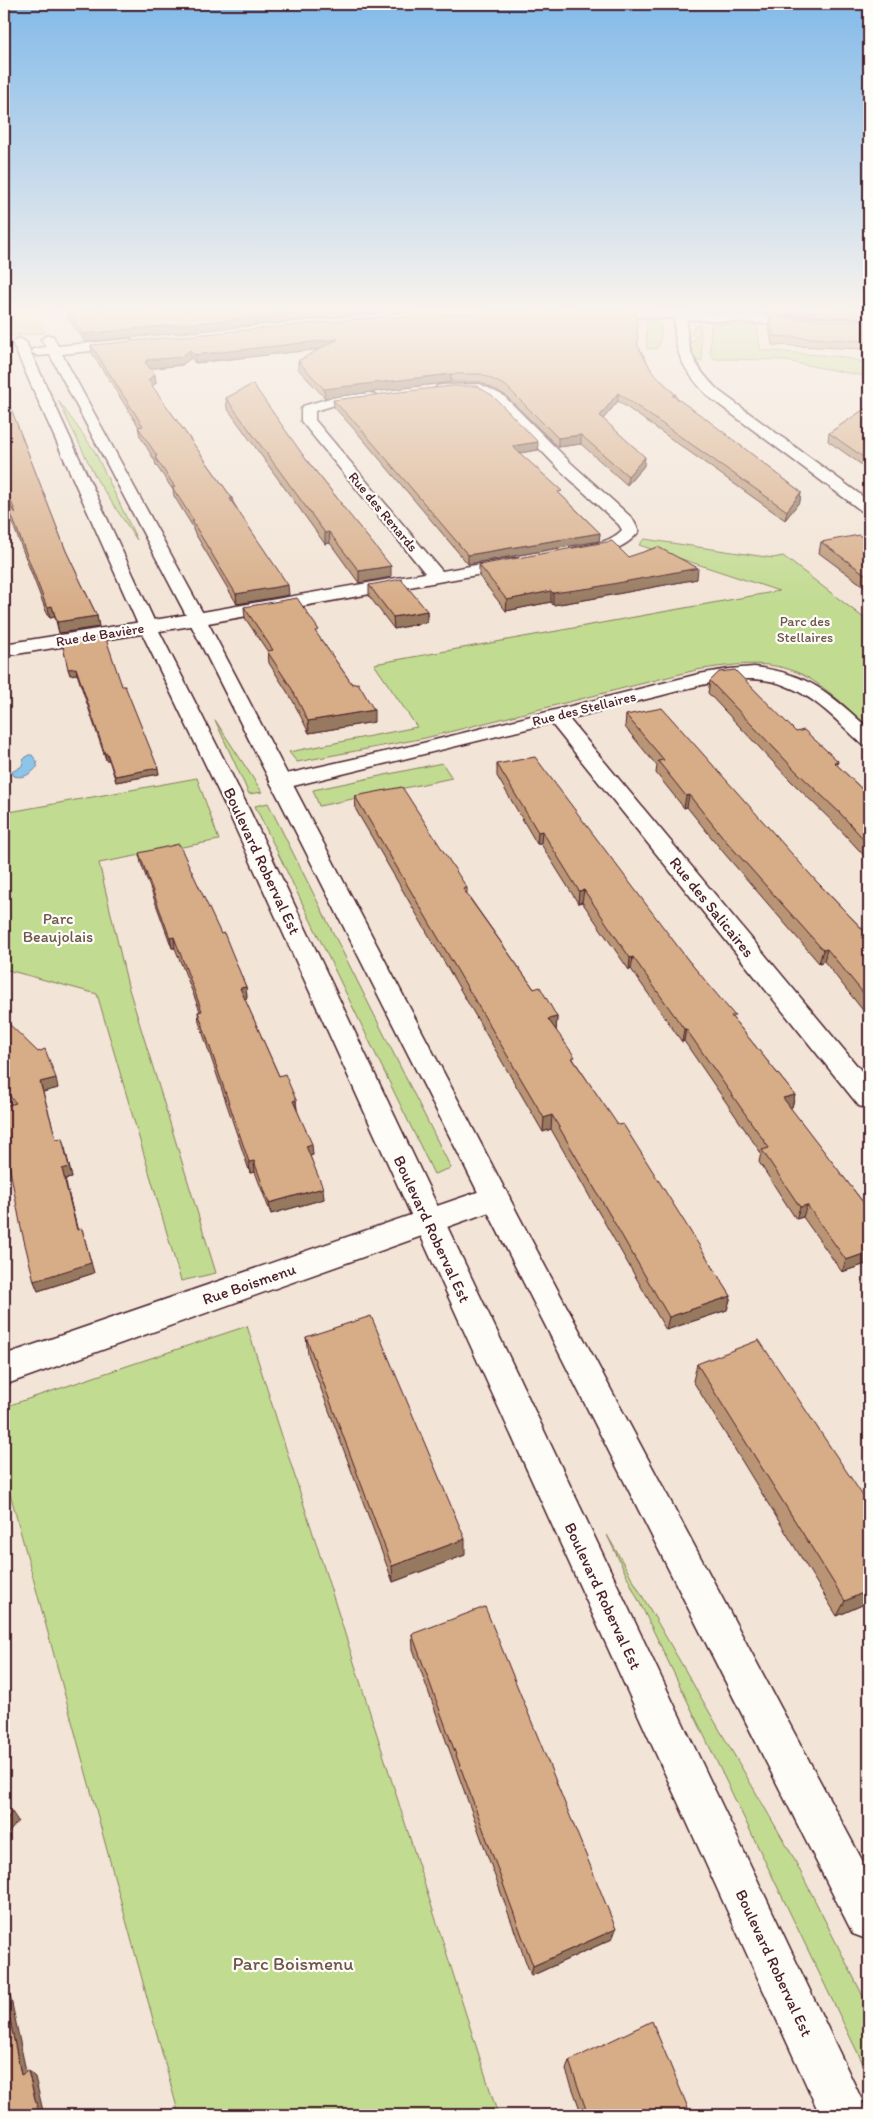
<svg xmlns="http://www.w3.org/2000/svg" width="873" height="2119" font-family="Itim,sans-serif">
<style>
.green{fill:#c1db91;stroke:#867d5e}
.water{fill:#8cc4ea;stroke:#72829e}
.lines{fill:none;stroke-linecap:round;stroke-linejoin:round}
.minor-casing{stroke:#4a1f2b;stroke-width:3}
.tertiary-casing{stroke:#4a1f2b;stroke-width:3}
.minor{fill:#fdfcf7;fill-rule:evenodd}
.tertiary{fill:#fdfcf7;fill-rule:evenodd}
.wall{fill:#b99575;stroke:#4a1f2b}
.shaded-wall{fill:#96795f;stroke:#4a1f2b}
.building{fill:#d7ad88;stroke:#4a1f2b}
.labels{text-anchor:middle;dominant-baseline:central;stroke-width:4.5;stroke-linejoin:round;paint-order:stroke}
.far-street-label{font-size:14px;fill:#4a1f2b;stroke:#fdfcf7}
.far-park-label{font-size:14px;fill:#6e574a;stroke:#fdfcf7}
.street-label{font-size:16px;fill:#4a1f2b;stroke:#fdfcf7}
.park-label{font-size:16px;fill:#6e574a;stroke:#fdfcf7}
.near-park-label{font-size:19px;fill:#6e574a;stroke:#fdfcf7}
</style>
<rect width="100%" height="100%" fill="#f2e4d6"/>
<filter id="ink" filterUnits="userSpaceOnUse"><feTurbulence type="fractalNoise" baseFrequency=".02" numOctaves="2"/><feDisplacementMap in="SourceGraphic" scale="10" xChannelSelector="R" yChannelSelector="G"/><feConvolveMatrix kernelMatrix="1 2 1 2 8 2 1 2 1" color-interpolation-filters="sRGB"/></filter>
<g filter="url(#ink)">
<g class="green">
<path d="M4,311H55L33,314L45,333L4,336Z"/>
<path d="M646,320L655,321L662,325L660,342L657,348L647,349Z"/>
<path d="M700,324L702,361H694L689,350V340H697V335H692L693,328Z"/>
<path d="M711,324L757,326L760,350L844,357L869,364V377L780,360L715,359L710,353Z"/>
<path d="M58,400L94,450L137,540L97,480Z"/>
<path d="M644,539L773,558L783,556L869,622V722L864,723C845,706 826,687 803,675C770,658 731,665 696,670L425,738L297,762L289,752L417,727L374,664L779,591L639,545Z"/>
<path d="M215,720L262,792L249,794Z"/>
<path d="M442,763L452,778L319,806L313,790Z"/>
<path d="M197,778L219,840L99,863L128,986L216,1273L181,1281L97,994L4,969V813Z"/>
<path d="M268,803L451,1168L434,1174L255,806Z"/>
<path d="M247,1326L498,2115H179L4,1471V1407Z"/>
<path d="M607,1535L792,1855L869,2008V2076Z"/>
</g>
<path class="water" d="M28,755H32L38,763L36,764L38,766C32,773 24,779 14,776L12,772L22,766L23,760Z"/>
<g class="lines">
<g class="minor-casing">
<g id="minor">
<path d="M675,311H687C685,349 693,365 719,391L869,501V514L863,512L709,397C682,369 672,351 675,311Z"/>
<path d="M480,384L504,396L571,463L632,518L639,531C628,548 593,561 573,556L570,552L573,548C591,544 608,544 622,530L619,525L559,469L494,402L477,392L442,393L437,392L435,389L437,386L442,385Z"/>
<path d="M369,393L374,394L376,397L374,400L335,405L315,411V420L442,571L515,558L521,559L524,563L521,567L197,625L4,656V644L197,613L425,573L301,421V409L303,406L333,397Z"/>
<path d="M754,667C808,673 831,694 869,729V746L862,744C839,723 816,697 786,686C746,669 695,687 655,697C626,704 598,711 569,719L869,1080V1109L859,1106L551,723L281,789L273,787L270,782L273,777L411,746L699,674L729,669Z"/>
<path d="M495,1186L506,1190L510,1198L506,1206L4,1385V1355Z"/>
</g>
</g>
<g class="tertiary-casing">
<g id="tertiary">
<path d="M595,311H683L869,321V329L601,315Z"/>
<path d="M48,335L53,336L58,346L129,339L136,343L129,347L62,354L206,619L545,1266L869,1873V1940L853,1934L188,619L50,355L38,356L31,352L33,349L46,347L41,339Z"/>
<path d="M19,338L26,342L157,627L247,805L869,2115H820L225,805L139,627L12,342Z"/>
</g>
</g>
<use href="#minor" class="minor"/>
<use href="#tertiary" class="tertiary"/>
</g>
<g class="wall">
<path d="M67,311H427L371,314L85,342L68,318Z"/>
<path d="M767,311H869V319L768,314Z"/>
<path d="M770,317L869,323V352L862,349L772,345L769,326Z"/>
<path d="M91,345L638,346L653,373L676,395V398L801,492L800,501L785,520L618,401L603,419L644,466L627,485L581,444L558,447L505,395L481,382H451L325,398L298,369V361L320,349L195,363L191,358L182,365L150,368L155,375L156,383L152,386L232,498L233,502L289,595L237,604L193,530V527L174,496L173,490L156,465L155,461L140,436L138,427H139L92,353Z"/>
<path d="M4,396L66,551L97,616L99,627L59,633L55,617L50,618L48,616L10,517L8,506L13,511L4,490Z"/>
<path d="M226,398L305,458L341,503V506L391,577L359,583L330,543L325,544L227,408Z"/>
<path d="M333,400L538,450L519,453L561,495L600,533L599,541L468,564L361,437L334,407Z"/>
<path d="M869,406V470L828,441L829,433Z"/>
<path d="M821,542H869V590L819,553Z"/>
<path d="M628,557L697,579L590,599L553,605L551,602L506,611L479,576V565Z"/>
<path d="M369,585L427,611V622L394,629L369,596Z"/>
<path d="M244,607L319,637L352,684L374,722L309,733L293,701L269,663L268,652L245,618Z"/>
<path d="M62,642L122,686L159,774L116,782L109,760H106L77,674L70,675Z"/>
<path d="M710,681L796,732L838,761L837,765L869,796V861L837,826L792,782L708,693Z"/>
<path d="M626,715L817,882L869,936V1018L824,961L819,963L724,853L687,807L684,808L656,773L657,766L625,727Z"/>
<path d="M497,764L688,960L734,1020L795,1095L792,1107L790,1108L869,1210V1263L842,1272L803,1217L796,1219L759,1162L761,1153L684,1041L682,1042L631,969L629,970L582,902L578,903L541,844H537L497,776Z"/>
<path d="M355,796L467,888V894L534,989L557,1017L556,1031L575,1062L731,1296L727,1310L666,1330L551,1129L543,1132L356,810Z"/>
<path d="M139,853L221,934L246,987L247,998H244L279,1076L296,1100L297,1110L313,1155L310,1156L324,1199L271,1214L255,1172L250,1173L199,1022L198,1012L200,1011L175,948H172L141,863Z"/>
<path d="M4,1019L58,1088L43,1092L56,1139L65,1148L72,1178L65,1179L77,1230L94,1273L38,1291L34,1281L11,1104L4,1097Z"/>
<path d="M306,1337L465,1555L393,1582L308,1354Z"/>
<path d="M697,1364L869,1602L837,1616L693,1381Z"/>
<path d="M412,1634L616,1929L612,1939L531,1976L413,1649Z"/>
<path d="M569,2061L691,2115H582L566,2070Z"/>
</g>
<g class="shaded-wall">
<path d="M317,311H371V314L85,342L83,334Z"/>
<path d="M338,339L339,347L195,363L194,355Z"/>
<path d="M190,350L191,358L182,365L148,369L145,362L146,360Z"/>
<path d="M451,374V382L325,398L324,389Z"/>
<path d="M155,375L156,383L149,388L148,380Z"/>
<path d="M618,393V401L599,424L600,416Z"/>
<path d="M581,435V444L558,447V438Z"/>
<path d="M538,442V450L512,454V446Z"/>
<path d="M645,457L644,466L627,485L628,476Z"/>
<path d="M801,492L800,501L785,520L787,511Z"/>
<path d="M329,532L330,543L325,544V533Z"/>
<path d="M600,533L599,541L468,564V555Z"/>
<path d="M391,566V577L359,583V571Z"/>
<path d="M698,568L697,579L590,599L553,605V593Z"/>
<path d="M288,585L289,595L237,604L236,594Z"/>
<path d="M551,591V602L506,611L507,600Z"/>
<path d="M52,606L55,617L50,618L48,607Z"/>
<path d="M427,611V622L394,629L393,617Z"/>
<path d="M97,616L99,627L59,633L57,622Z"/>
<path d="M76,668L77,674L70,675L68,669Z"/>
<path d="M374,710V722L309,733L308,721Z"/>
<path d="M107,753L109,760H106L105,754Z"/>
<path d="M158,768L159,774L116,782L115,776Z"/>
<path d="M7,794L10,805L4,813V798Z"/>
<path d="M689,795L687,807L684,808L686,796Z"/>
<path d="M542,831L541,844H537L538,832Z"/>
<path d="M584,890L582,902L578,903L579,891Z"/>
<path d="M174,937L175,948H172L170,938Z"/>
<path d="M827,949L824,961L819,963L823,950Z"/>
<path d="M633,957L631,969L629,970L630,958Z"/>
<path d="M246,987L247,998L241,999L240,988Z"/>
<path d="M557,1017L556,1031L548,1019Z"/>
<path d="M684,1029H686L684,1041L682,1042Z"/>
<path d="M56,1078L58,1088L43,1092L40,1082Z"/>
<path d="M795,1095L792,1107L780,1111L783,1098Z"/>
<path d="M296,1100L297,1111L293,1101Z"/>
<path d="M552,1115L551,1129L543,1132L544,1118Z"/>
<path d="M62,1138L72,1178L65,1179L80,1240L62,1169Z"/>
<path d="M312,1144L313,1155L307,1157L306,1146Z"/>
<path d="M254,1161L255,1172L250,1173L249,1162Z"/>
<path d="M323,1188L324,1199L271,1214L269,1203Z"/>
<path d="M807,1205L803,1217L796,1219L800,1207Z"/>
<path d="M82,1229L94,1273L38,1291L34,1281Z"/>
<path d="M869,1252V1263L842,1272L846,1260Z"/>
<path d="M731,1296L727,1310L666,1330L669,1317Z"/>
<path d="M465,1539V1555L393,1582L392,1566Z"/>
<path d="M869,1590V1602L837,1616L845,1601Z"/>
<path d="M12,1812L18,1821L4,1839V1823Z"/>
<path d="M616,1929L612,1939L531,1976L533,1966Z"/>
<path d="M4,1965L28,2081L21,2075L4,1990Z"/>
<path d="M28,2071L35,2077L44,2115H39Z"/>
</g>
<g class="building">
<path d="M68,311H317L83,334Z"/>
<path d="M522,311H636L638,346L653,373L676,395H672L705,418L801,492L787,511L618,393L600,416L645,457L628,476L581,435L558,438L506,386L481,374H451L324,389L298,361L338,339L194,355L190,350L181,357L146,360L147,362H145L155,375L148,380L232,498L230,499L288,585L236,594L192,521H194L172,487H175L155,457L157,456L138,427L143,426L91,345L371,318Z"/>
<path d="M770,317L869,323V343L864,341L773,336Z"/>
<path d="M253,384L305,458L341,503H340L391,566L359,571L329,532L325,533L226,398Z"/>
<path d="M451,386H477L493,396L538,442L512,446L562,491L558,492L600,533L468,555L361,429L333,400Z"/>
<path d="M4,396L12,411L66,551L97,616L57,622L52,606L48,607L46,605L8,506L16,513L4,485Z"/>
<path d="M869,406V461L829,433Z"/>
<path d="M859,535L869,542V577L821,542Z"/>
<path d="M612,541L628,557L658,547L698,568L591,588L553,593L551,591L507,600L479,565Z"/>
<path d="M401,579L427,611L393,617L369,585Z"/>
<path d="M297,598L319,630L315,631L352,684L358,683L374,710L308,721L292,689L267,651L273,650L244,607Z"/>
<path d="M105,636L122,686H125L158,768L115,776L107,753L105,754L76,668L68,669L62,642Z"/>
<path d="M735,670L796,732L804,730L838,761L834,762L869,796V845L840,813L795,770L710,681L719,672Z"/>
<path d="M662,708L817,882L869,936V1000L827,949L823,950L726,841L689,795L686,796L658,761L664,760L626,715Z"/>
<path d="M535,757L688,960L735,1016H731L795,1095L783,1098L869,1210V1252L846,1260L807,1205L800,1207L762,1150L769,1148L686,1029H684L633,957L630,958L584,890L579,891L542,831L538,832L497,764Z"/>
<path d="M4,782L7,794L4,798Z"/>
<path d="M402,787L467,888L463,889L534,989L540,987L557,1017L548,1019L575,1057L572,1058L618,1125L623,1124L731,1296L669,1317L552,1115L544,1118L355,796Z"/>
<path d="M179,844L221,934L224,933L246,987L240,988L279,1076L285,1074L296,1100L293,1101L312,1144L306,1146L323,1188L269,1203L254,1161L249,1162L198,1012L202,1011L174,937L170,938L139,853Z"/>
<path d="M4,1019L38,1052L45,1049L56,1078L40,1082L56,1139L62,1138L69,1167L62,1169L77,1230L82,1229L91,1263L34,1281L21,1228L4,1138V1106L16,1103L4,1090Z"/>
<path d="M371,1316L465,1539L392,1566L306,1337Z"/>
<path d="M759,1340L869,1505V1590L845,1601L697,1364Z"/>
<path d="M485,1607L616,1929L533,1966L412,1634Z"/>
<path d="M4,1805L12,1812L4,1823Z"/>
<path d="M4,1990L21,2075L28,2071L39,2115H4Z"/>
<path d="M652,2021L691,2115H588L569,2061Z"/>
</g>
</g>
<linearGradient id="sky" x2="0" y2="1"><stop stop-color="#83bae9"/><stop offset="0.51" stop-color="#f9f3ed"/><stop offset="1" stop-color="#f9f3ed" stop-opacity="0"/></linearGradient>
<rect width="873" height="608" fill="url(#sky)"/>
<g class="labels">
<g class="far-street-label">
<text transform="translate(383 512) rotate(50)">Rue des Renards</text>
<text transform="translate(100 635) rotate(-9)">Rue de Bavière</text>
<text transform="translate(584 709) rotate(-14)">Rue des Stellaires</text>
</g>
<g class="far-park-label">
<text x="805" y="621">Parc des<tspan x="805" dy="16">Stellaires</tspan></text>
</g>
<g class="street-label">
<text transform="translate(262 861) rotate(65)">Boulevard Roberval Est</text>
<text transform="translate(712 907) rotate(51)">Rue des Salicaires</text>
<text transform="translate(432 1229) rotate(65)">Boulevard Roberval Est</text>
<text transform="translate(249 1284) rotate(-19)">Rue Boismenu</text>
<text transform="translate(603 1596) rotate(65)">Boulevard Roberval Est</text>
<text transform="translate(774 1963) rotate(65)">Boulevard Roberval Est</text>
</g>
<g class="park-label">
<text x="58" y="918">Parc<tspan x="58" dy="18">Beaujolais</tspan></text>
</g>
<g class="near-park-label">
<text x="293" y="1963">Parc Boismenu</text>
</g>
</g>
<rect width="873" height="2119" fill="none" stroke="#fdfcf7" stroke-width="20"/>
<rect x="10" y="10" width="853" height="2099" fill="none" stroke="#4a1f2b" stroke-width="2" filter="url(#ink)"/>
</svg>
